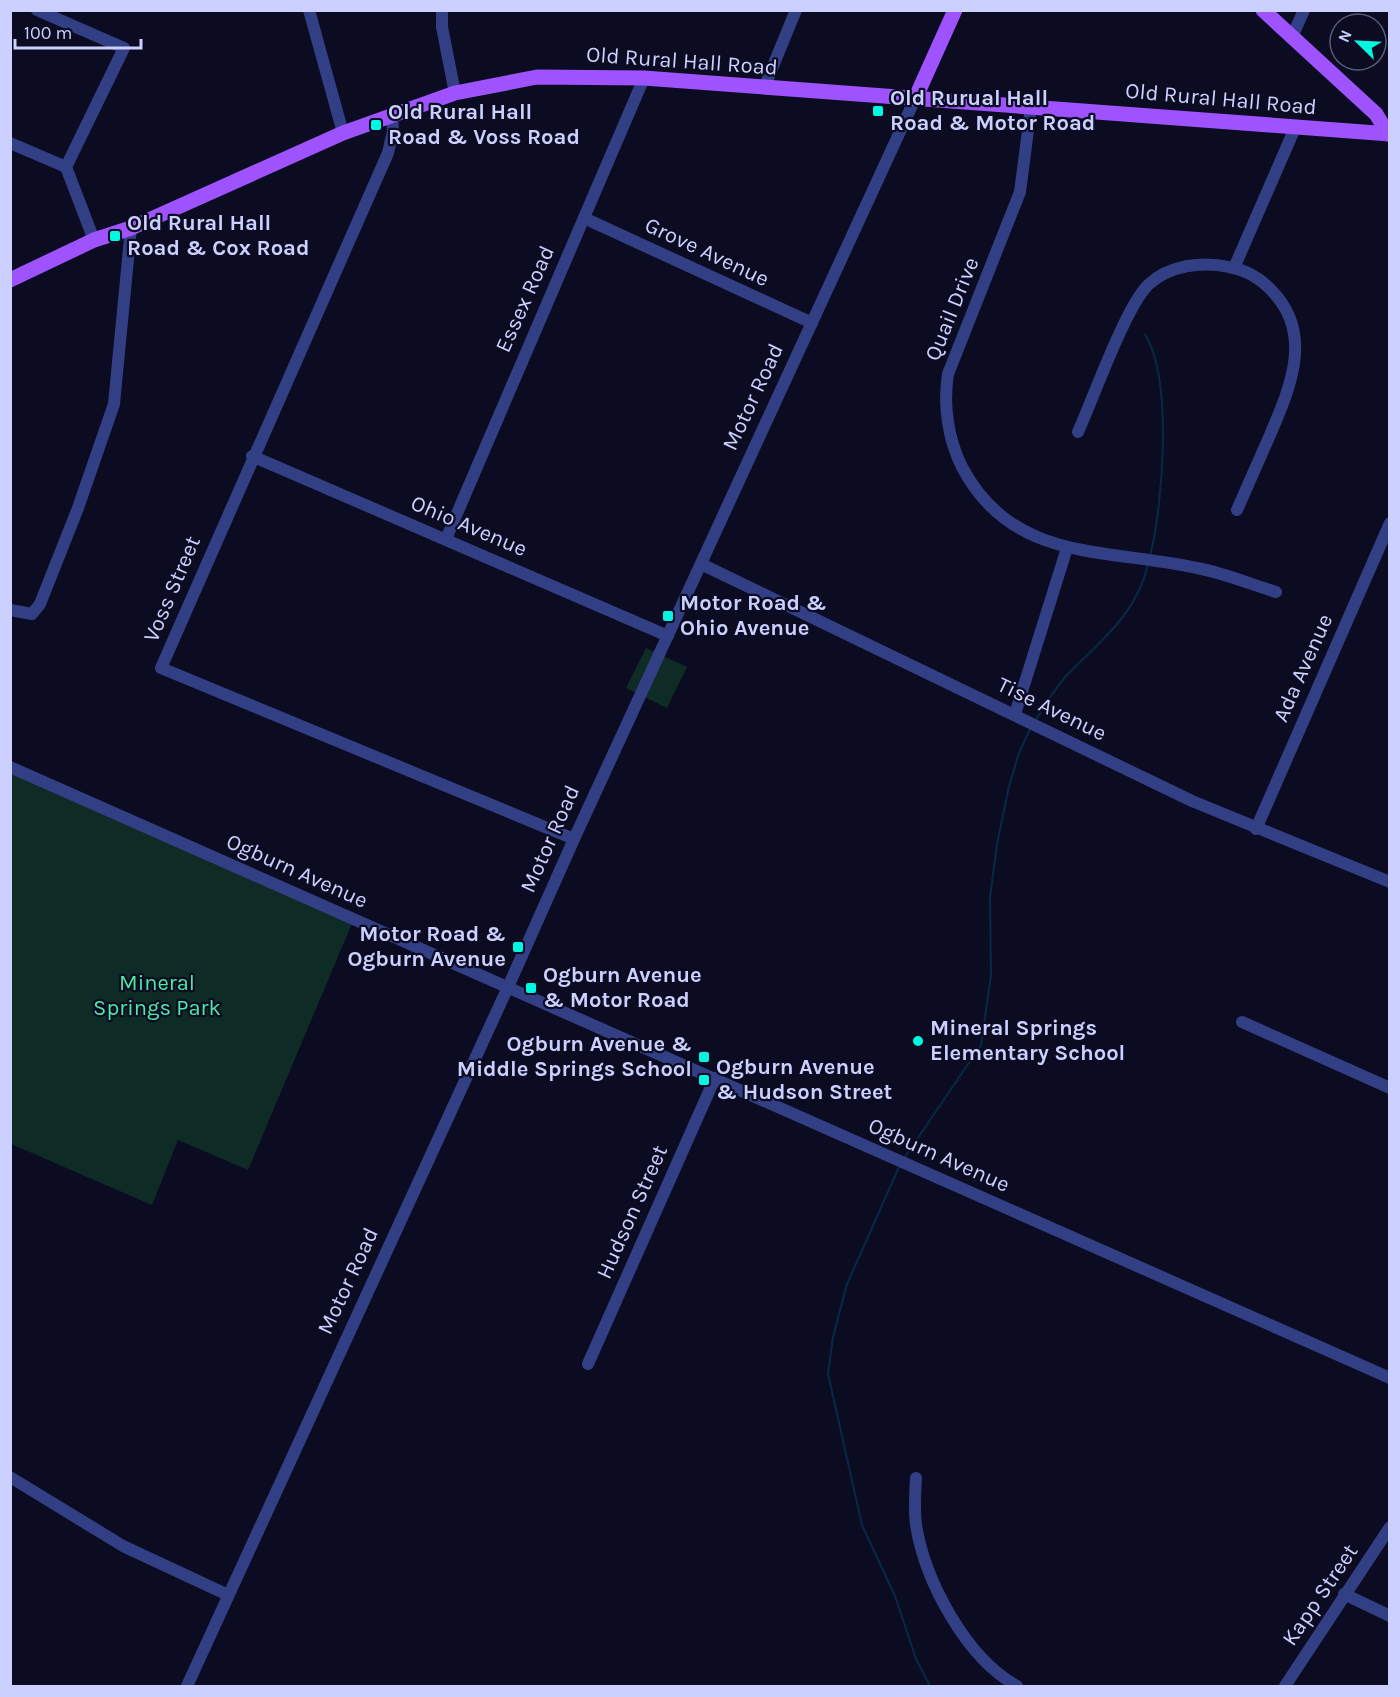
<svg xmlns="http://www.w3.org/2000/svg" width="1400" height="1697" font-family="Karla,sans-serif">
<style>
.green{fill:#0e2c25}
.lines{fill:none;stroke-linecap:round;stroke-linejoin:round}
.stream{stroke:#072945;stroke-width:2}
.minor{stroke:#333f84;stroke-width:12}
.major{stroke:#9e53ff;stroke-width:15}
.poi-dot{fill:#00f7e1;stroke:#0b0c22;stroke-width:2}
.labels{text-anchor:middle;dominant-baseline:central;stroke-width:4.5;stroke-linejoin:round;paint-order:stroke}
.street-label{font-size:22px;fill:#ccd0ff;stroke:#0b0c22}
.poi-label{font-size:22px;font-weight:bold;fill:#ccd0ff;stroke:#0b0c22;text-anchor:start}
.park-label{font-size:22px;fill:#4fe8a5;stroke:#0b0c22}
</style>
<rect width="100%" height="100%" fill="#0b0c22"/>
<g class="green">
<path d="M646,648L687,667L667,708L626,688Z"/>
<path d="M11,770L353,921L248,1170L178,1140L152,1205L11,1144Z"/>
</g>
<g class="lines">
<g class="stream">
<path d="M1145,334C1173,379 1163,506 1150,556"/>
<path d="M1036,719C1046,705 1055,687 1068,674C1102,640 1136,614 1148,565"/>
<path d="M905,1157L981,1045L991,975L990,898L997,844L1009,786L1019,753L1031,727"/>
<path d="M899,1167L847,1284L833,1337L828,1374L862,1525L895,1596L916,1659L930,1686"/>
</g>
<g class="minor">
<path d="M37,10L124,48L66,167L94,240"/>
<path d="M309,10L343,133"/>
<path d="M442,10V27L455,93"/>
<path d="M1292,37L1304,10"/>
<path d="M764,88L796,10"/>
<path d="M1031,107L1020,192L948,374C943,405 948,439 962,467C1012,563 1107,548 1197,568C1224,573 1250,584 1276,592"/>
<path d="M392,115L393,131L388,153L161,668L574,839"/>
<path d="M10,143L66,167"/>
<path d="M584,218L812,323"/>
<path d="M1234,268L1295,128"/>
<path d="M1078,432C1093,399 1125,308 1148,285C1169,265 1202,261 1229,267C1246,270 1261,279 1272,291C1314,334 1290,388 1270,435C1259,460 1248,485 1237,510"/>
<path d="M252,456L668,636"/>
<path d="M446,539L644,78"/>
<path d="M701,564L1192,801L1390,882"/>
<path d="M10,610L32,614L40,604L78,508L114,404L131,228"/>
<path d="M1015,714L1067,548"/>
<path d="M10,767L1390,1378"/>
<path d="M1256,829L1390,523"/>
<path d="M1242,1022L1390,1088"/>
<path d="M588,1364L715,1078"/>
<path d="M10,1477L123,1546L228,1595"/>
<path d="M916,1478C915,1494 914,1509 916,1525C925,1581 966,1658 1017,1686"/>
<path d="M1344,1594L1390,1616"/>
<path d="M187,1686L508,987L574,839L915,99"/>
<path d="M1285,1686L1390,1527"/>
</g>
<g class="major">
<path d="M1263,10L1376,114L1388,134"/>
<path d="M915,99L955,10"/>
<path d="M10,280L94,240L131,228L343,133L455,93L537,77L644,78L1390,134"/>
</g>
</g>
<g class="poi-dot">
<rect x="872" y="105" width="12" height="12" rx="3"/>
<rect x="370" y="119" width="12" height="12" rx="3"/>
<rect x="109" y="230" width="12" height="12" rx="3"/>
<rect x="662" y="610" width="12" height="12" rx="3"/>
<rect x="512" y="941" width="12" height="12" rx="3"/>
<rect x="525" y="982" width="12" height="12" rx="3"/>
<circle cx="918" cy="1041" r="6"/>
<rect x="698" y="1051" width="12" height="12" rx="3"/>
<rect x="698" y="1074" width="12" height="12" rx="3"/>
</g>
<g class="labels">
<g class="street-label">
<text transform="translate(682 61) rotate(4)">Old Rural Hall Road</text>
<text transform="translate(1221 99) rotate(5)">Old Rural Hall Road</text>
<text transform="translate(707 252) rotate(25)">Grove Avenue</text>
<text transform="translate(525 299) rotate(-66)">Essex Road</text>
<text transform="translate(952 309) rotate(-68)">Quail Drive</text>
<text transform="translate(753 397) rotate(-65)">Motor Road</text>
<text transform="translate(469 526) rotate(23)">Ohio Avenue</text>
<text transform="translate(172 589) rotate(-67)">Voss Street</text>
<text transform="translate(1303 668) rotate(-66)">Ada Avenue</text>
<text transform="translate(1052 709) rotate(26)">Tise Avenue</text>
<text transform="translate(550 839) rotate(-66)">Motor Road</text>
<text transform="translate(297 871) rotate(24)">Ogburn Avenue</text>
<text transform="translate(939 1155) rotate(24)">Ogburn Avenue</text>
<text transform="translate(632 1212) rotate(-66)">Hudson Street</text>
<text transform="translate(348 1281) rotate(-65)">Motor Road</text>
<text transform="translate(1320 1595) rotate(-56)">Kapp Street</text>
</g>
<g class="poi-label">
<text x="890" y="98">Old Rurual Hall<tspan x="890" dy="25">Road &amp; Motor Road</tspan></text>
<text x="388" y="112">Old Rural Hall<tspan x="388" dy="25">Road &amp; Voss Road</tspan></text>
<text x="127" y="223">Old Rural Hall<tspan x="127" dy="25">Road &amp; Cox Road</tspan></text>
<text x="680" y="603">Motor Road &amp;<tspan x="680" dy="25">Ohio Avenue</tspan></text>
<text x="506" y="934" text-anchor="end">Motor Road &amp;<tspan x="506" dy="25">Ogburn Avenue</tspan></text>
<text x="543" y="975">Ogburn Avenue<tspan x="543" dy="25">&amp; Motor Road</tspan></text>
<text x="930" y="1028">Mineral Springs<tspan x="930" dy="25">Elementary School</tspan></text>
<text x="692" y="1044" text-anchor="end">Ogburn Avenue &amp;<tspan x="692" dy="25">Middle Springs School</tspan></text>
<text x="716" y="1067">Ogburn Avenue<tspan x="716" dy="25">&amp; Hudson Street</tspan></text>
</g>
<g class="park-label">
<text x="157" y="983">Mineral<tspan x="157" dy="25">Springs Park</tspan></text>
</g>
</g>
<rect width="1400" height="1697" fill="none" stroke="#ccd0ff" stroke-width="24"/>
<g transform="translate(1358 42) rotate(294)"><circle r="28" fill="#0b0c22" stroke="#585a7a" stroke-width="1.5"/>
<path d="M0-4.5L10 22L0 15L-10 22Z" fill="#00f7e1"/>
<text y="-9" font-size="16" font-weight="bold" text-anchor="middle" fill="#ccd0ff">N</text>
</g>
<path d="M15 39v9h126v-9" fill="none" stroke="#ccd0ff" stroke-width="3"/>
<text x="24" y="39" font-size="18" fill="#ccd0ff" stroke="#0b0c22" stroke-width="4.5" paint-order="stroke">100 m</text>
</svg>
